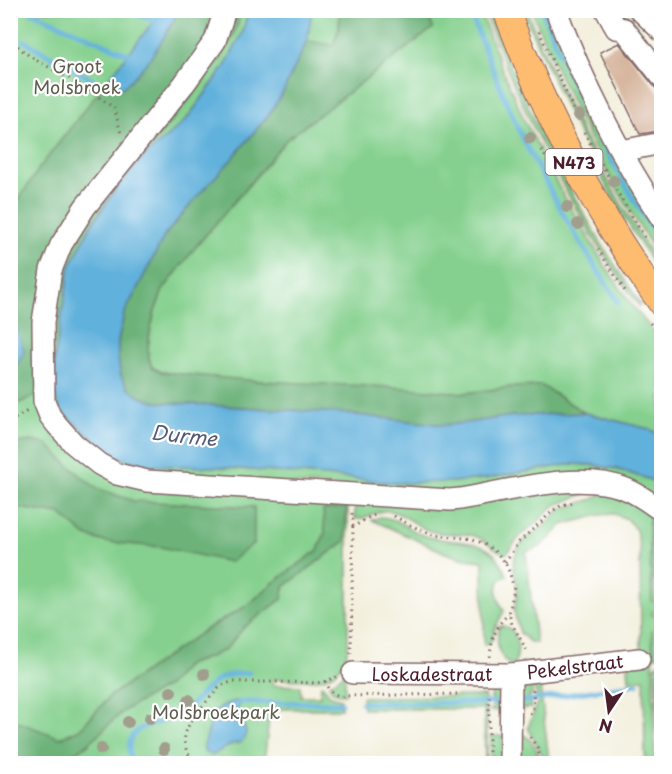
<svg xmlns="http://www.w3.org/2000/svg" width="672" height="774" font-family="'Playpen Sans',sans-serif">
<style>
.green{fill:#85d08e;stroke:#68785c;stroke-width:1.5;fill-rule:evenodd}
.forest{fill:#6cb279;stroke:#5b6852;stroke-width:1.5}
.water{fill:#61b1dc;stroke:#566884;stroke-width:1.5}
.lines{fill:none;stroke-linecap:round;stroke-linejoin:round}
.stream{stroke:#61b1dc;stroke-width:5}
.building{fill:#cea588}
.minor-casing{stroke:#856768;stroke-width:24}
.major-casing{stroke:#856768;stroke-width:28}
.path{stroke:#856768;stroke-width:3;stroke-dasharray:1.5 4.5;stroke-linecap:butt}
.minor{stroke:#fff;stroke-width:21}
.major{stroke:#fdbc70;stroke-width:26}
.tree{fill:#a19e8d}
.labels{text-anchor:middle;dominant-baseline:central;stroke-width:4.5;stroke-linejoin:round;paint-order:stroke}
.shield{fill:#fff;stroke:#80626b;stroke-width:1.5}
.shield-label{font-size:16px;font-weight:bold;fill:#4a1f2b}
.park-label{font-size:18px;fill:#5f5d4e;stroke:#fff}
.street-label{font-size:18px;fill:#4a1f2b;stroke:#fff}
.water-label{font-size:20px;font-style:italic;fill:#535972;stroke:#fff}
</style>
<rect width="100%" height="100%" fill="#fff"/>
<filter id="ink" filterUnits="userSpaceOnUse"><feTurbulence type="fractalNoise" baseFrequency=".0167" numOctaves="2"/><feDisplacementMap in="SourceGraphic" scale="12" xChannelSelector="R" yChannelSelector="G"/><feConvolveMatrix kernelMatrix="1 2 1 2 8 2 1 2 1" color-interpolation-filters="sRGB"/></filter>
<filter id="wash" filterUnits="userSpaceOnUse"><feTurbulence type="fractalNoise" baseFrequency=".008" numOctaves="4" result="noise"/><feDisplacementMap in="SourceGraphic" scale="24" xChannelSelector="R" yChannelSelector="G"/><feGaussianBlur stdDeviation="1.35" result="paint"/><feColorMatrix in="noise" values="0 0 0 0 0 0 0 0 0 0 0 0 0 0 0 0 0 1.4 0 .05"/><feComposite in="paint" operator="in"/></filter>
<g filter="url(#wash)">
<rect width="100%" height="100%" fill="#f2eeda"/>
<g class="green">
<path d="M10,11H202L130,119L10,390Z"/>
<path d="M240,11H248L243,32L224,68L186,120L146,155L122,181L200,86L238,24Z"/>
<path d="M312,11H340L339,28L333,46L307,41Z"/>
<path d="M426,11H480L501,66L525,121L563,195L606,267L632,305L661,341V435L649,429L585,413L542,386L511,387L465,393L211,378L161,372L152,367L149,358L148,349L150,332L155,311L163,290L194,248L253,180L286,140L433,28Z"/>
<path d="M484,11H488C528,114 577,213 641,304L639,306C573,216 523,115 484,11Z"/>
<path d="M523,11H527C562,102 609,187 661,270V276C605,193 561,103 523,11Z"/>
<path d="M532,11H551L642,200L661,231V261C645,235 628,209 613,182C582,127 555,69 532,11Z"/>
<path d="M615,11H626L641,31L644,40L661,49V70Z"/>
<path d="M36,395L88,462L348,501V647C340,689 307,679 274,679L273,685L300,686L301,696H320L321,685L323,686L331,696L341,699V709H270L264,763H11L10,407ZM325,533L345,541L284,587L282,599L244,627L226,649L212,656L187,665L169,685L123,711L87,745L60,738L80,729L110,696L205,630L248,605L273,583L318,550Z"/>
<path d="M98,443L110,452L149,465L217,467L349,478L395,483L451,482L484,479L571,464L593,465L616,469L651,480L661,488V505L628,486L473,493L146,477L88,451Z"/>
<path d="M534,490L593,491L556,505L548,511L536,524L522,534L506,554C494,551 486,539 474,536C459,532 442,536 427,530C415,525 404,513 390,511C375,509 368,520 355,519V503Z"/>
<path d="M606,491L661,515V529L649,520L652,603L653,578L662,579L661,612H652V615H662L661,655L654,656L652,629L655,763H645L644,679L629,680L628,667L641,650L640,550L636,530L627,519L614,514L600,515L562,525L552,536L540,547L526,552L536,643L530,642L520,633L515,616L514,609L517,597V587L513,562L518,548L524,540L540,529L561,509L593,499Z"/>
<path d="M380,517C400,518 406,529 423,535C457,547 491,531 507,576L500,579C495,589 498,601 504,611L495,628L493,638L489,644L484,645L483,561L465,559L448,554L372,520Z"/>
<path d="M501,626C518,626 521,651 514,664H508C497,653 496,642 499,627Z"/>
<path d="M661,663V694H656L655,665Z"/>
<path d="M345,672V694C336,694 331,692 329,684L340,677Z"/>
<path d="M539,677L549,760L544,758L528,728L536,705L538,704L533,678Z"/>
<path d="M529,679L532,688V695L529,696L531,708L519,709C519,696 515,684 529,679Z"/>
<path d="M493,680L502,686L503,710L491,711V709L493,708V699H491Z"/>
<path d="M485,696L484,708L487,709V763H485L484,709H363L362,697Z"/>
<path d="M656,697H661V730H657Z"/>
<path d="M519,734C530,735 534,746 539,755L529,757L519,763Z"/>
<path d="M491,736H503L504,763L491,764Z"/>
</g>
<g class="forest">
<path d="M178,11H240C238,29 230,43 221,59L122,181L92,224L70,267L53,368L62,412L98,443L88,451L36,395L11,407L10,379L24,351L14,321L11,319L10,218L15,205L40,167L109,78L122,88C147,67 162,42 177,14Z"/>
<path d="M340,11H426L433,28L286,140L253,180L194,249L163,290L155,311L150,332L148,347L149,359L152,367L161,372L257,381L392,387L465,393L511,387L542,386L585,413L513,416L466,423L444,425L338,413L155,402L140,397L128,388L121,376L118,359V341L124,314L165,235L201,192L231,160L270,113L283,92L307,41L333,45L339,28Z"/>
<path d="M31,441L47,444L66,463L96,488L134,501L254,507V543L230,562L161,547L105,542L86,536L60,514L11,507V444Z"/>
<path d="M346,507L345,541L284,587L282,599L244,627L226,649L212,656L187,665L169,685L123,711L87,745L68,757L82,763H53L50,758L41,763H11V719L60,738L80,729L110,696L205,630L248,605L273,583L318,550L325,533L323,510Z"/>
<path d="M649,520L661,529V579L651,578Z"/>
</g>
<g class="water">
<path d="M158,10L178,11L177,14C162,42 147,67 122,88L109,78L156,18Z"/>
<path d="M248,11H312L307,41L283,92L270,113L231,160L201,192L165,235L124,314L118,341V359L121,376L128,388L140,397L155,402L338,413L444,425L466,423L513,416L585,413L649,429L661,435V488L651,480L616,469L593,465L571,464L484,479L451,482L395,483L349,478L217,467L149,465L124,459L110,452L62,412L53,392V368L70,267L92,224L122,181L146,155L186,120L224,68L243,32Z"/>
<path d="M11,319L14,320L24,351L11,379Z"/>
<path d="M235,701L240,702L237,711L246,731L245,737L240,743L232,744L213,755L204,751C203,745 205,742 207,736C211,718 215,705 235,701Z"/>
</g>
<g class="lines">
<g class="stream">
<path d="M123,10L154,20"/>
<path d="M469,10C487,56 505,102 527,147C554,200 585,252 618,302"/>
<path d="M542,10C574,92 613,171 662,244"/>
<path d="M31,12L128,54"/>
<path d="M24,41L103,86"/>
<path d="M240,702L341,703"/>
<path d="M520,702L637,684"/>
<path d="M362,703H502"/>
<path d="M132,764C129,755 127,745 132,736C141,724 157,724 170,719C192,711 201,689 221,678C229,673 239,674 249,673"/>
</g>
</g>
<g id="blocks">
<path class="building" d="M619,43L662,96V129L659,131L640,134L600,52Z"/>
</g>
</g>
<g filter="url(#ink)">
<use href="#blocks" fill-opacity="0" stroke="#856768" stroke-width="1.5"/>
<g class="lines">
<g class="minor-casing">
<g id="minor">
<path d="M225,10L215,41L184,84L85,207L61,245L51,270L43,322L44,401L50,416L57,425L74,444L99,464L117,474L147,481L450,500L460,499C509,491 578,470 626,489C639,494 650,503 662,511"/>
<path d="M556,10C582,81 620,156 662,219"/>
<path d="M606,10L616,28L624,29L662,77"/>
<path d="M640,10L662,31"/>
<path d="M621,151L662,143"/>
<path d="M353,673L511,674L639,659"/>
<path d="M510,764L511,674"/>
</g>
</g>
<g class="major-casing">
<path id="major" d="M506,10C545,114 596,214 662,304"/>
</g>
<g class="path">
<path d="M539,31L575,113"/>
<path d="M10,37C24,57 47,65 67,77C83,86 99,97 114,108L121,133"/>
<path d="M584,132L613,185L647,241"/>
<path d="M542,150L551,168"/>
<path d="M598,249L627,294"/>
<path d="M650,323L662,337"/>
<path d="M10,422L29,410"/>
<path d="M352,513L353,527"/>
<path d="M394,516L412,526L435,535L473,539L486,545L497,553L505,562L510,574L514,589L509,614L512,624L528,653"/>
<path d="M505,562L518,543L554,510L562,505L574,502"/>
<path d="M351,654L353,527L371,516L378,515"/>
<path d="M490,657C491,641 496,624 509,614"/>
<path d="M325,681C328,690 331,694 341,696L460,694"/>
<path d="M530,714L534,706L533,689"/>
<path d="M530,737L537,747L542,764"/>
<path d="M197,764C171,741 191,719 208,700C213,695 218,687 225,684C232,681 241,682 249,682C271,682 293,682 315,683L323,682L336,677"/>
<path d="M243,764L248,761H264"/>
<path d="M489,764V693"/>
</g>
<use href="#minor" class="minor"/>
<use href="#major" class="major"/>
</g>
<g class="tree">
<circle cx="579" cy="115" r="6"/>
<circle cx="530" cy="138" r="6"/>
<circle cx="614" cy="181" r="6"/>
<circle cx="567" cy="207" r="6"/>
<circle cx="578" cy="224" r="6"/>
<circle cx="204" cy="674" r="6"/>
<circle cx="171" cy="692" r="6"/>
<circle cx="189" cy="700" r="6"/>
<circle cx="150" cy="718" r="6"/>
<circle cx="128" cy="722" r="6"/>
<circle cx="101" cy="749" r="6"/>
<circle cx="164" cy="749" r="6"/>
</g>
</g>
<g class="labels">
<rect class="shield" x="545.5" y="149" width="57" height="26" rx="4.5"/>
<g class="shield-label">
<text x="574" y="162">N473</text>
</g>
<g class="park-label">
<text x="77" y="65">Groot<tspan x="77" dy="21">Molsbroek</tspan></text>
<text x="216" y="711">Molsbroekpark</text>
</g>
<g class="street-label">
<text transform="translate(575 666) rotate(-7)">Pekelstraat</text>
<text x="432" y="673">Loskadestraat</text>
</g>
<g class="water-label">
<text transform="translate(184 435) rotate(6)">Durme</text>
</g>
</g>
<rect width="672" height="774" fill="none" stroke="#fff" stroke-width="36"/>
<g transform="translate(609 711) rotate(193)" stroke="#ffffff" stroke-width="4.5" paint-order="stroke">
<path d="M0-4.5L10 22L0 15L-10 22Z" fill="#4a1f2b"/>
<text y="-9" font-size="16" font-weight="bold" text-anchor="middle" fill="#4a1f2b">N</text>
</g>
</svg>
